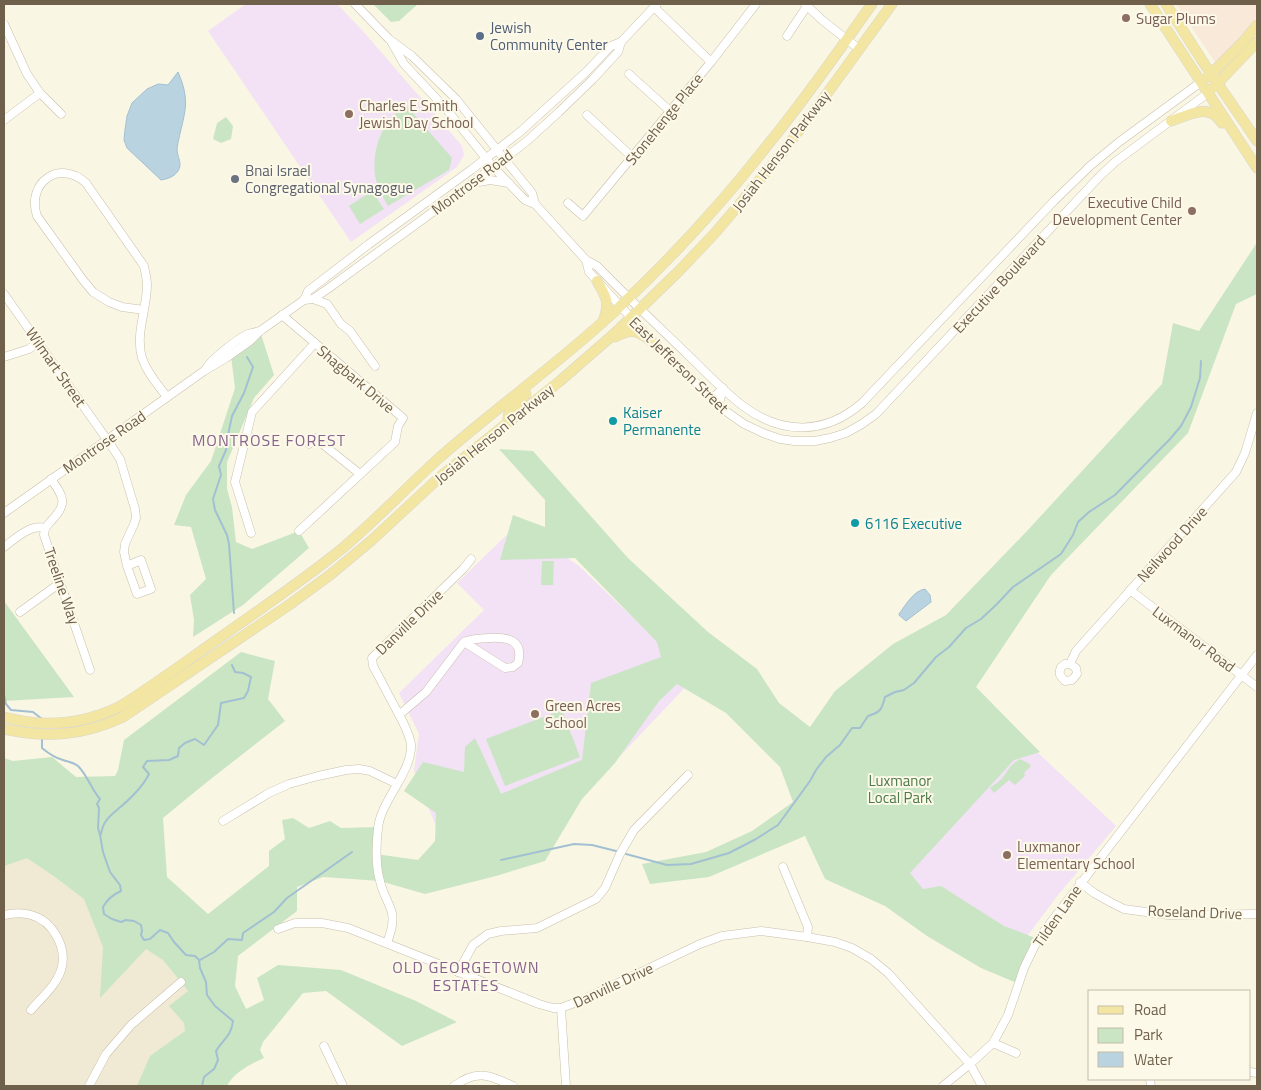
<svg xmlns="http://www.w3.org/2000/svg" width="1261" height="1090" font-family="'Titillium Web',sans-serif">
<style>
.residential{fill:#f0e9d3}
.commercial{fill:#f9e9d8}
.education{fill:#f3e1f6}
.green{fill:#cae5c4}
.water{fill:#bad3e1;stroke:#a2c0d1}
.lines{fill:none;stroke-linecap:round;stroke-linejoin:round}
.stream{stroke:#a2c0d1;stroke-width:2}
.minor-casing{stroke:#c9bfab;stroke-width:9}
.major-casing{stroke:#dad6d0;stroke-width:11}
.minor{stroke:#fff;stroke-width:8}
.major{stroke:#f2e6a2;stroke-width:10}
.education-dot{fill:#8d6e63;stroke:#fdf9e9;stroke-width:2}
.service-dot{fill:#5c6f8a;stroke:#fdf9e9;stroke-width:2}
.worship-dot{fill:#6b7280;stroke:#fdf9e9;stroke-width:2}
.culture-dot{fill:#0f9aa8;stroke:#fdf9e9;stroke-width:2}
.labels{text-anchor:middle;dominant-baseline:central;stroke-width:4;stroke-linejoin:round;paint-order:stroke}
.education-label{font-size:15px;fill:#785e54;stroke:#fdf9e9;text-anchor:start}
.service-label{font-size:15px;fill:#4e5e75;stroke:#fdf9e9;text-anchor:start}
.street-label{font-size:15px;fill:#6f604c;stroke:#fdf9e9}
.worship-label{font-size:15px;fill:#5b616d;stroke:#fdf9e9;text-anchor:start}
.culture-label{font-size:15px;fill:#0d838f;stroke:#fdf9e9;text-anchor:start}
.park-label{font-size:15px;fill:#4c7a48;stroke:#fdf9e9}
.neighbourhood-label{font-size:16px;letter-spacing:1px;fill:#87648c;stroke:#fdf9e9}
</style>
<rect width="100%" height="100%" fill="#faf6e4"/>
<path class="residential" d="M62,845L149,942L188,991L193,1034L143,1086H4V864Z"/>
<path class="commercial" d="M1176,4H1257V16L1234,45L1215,62Z"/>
<g class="education">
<path d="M246,4H337L362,30L462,146L464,155L457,167L351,242L208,31Z"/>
<path d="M519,523L579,566L695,677L527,854L445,849L414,771L419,734L399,693L484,610L457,583Z"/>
<path d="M1019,735L1116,826L1058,895L1019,947L901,885L969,787Z"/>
</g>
<g class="green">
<path d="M373,4H418L399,21L391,22Z"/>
<path d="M406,105L452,158L449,170L388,206C385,200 381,195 379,189C370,168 375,139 389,121C393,115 400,110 406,105Z"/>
<path d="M226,117L233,126L231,139L221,143L213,139L217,123Z"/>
<path d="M372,191L384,209L360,224L349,206Z"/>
<path d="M1256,244H1257V294L1236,304L1188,433L1051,575L976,687L1040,752L1014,760L910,873L923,889L941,886L1004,926L1038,939L1019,984L981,968L927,936L885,906L825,879L805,836L709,877L650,884L642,864L706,852L752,831L793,802L780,767L726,713L677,684L659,701L615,763L582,799L545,861L496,876L425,894L380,881L323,877L297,887V911L238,956L235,986L246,1009L264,1000L257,978L278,965L341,970L416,1001L457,1022L402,1046L326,991L303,993L263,1042L260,1050L264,1058C251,1064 234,1072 227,1086H137L150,1056L185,1031L184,1023L169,1006L188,991L163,960L146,949L100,998L103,947L84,899L55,877L27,858L4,866V758L13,761L52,757L76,777L115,776L118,770L124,740L241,652L275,661L268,699L285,721L207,782L163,818L167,877L208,914L269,866V851L285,839L282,820L293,818L309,828L330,821L341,828L378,827L376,854L418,860L435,841L436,813L404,791L423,762L464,772L465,747L475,738L501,794L582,760L591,683L661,657L657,642L575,558L500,560L513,515L545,527V500L499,449L533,451L628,558L708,632L757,669L779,703L810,727L835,691L893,644L946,615L1027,531L1162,384L1173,323L1199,331Z"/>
<path d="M260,331L274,375L254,398L227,462V489L232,507L236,542L252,549L299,531L309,548L243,605L193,637L194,620L190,595L206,579L191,527L174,525L186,495L211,461L235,388L231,356Z"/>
<path d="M542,561H554L553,585H541Z"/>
<path d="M4,601L74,697L4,701Z"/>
<path d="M562,710L580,757L505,786L486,739Z"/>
<path d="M1020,759L1028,763L1031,766L1024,773L1025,776L1015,785L1009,780L994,793L990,788C994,785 1000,781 1003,777C1010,768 1009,766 1020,759Z"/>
</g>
<g class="water">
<path d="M178,72C181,79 184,87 185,95C188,111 179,132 177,149C177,157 183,164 178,171C174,177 167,179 161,180L127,148L124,140L125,130L127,116L132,103L147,89L158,84L168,85Z"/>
<path d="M925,589L930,595L931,602L906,621L899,615V614C906,605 913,591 925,589Z"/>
</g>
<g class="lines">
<g class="stream">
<path d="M234,613L229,544L227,535L215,510L213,499L221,475L219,466L226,450L229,430L232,416L244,393L253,367L247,357"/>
<path d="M4,695L6,704L11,710L33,712L42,719"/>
<path d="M42,738V748C48,753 55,758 63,760C68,762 73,762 78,766C88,776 91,789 100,799L97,804L99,808L98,828L100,835L103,852L110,872L120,885L121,891C114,894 107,900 103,907L104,914L112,919L121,922L126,920L134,921L141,925L142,931L141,935L144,940L150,939L160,930L168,933L174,942L186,955L195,956L199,960L200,968L206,982L207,995L215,1006L233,1021C231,1037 223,1039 216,1051L218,1060L214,1069L204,1077L202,1086"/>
<path d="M101,834C103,821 109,817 118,809C129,800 143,786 149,774L143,767L147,761L169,760L178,756L179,748L185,743L195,739L204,745L218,725L221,703L244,698L248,691L251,677L243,673L235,672L232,665"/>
<path d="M626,854L667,865L691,864L729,853L756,839L778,825L810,781L816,770L826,757L840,745L852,728H860L868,716C881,712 882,709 885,697L895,692L904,690L914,683L936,657L949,647L966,628L981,619L996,605L1013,587L1061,554L1073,535L1078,522L1089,512L1115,495L1170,439L1181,426L1191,407L1200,378L1201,361"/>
<path d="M501,860L574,844L592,845L616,851"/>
<path d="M200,960L214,952L228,939L242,940L243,933L274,912L287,898L352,852"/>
</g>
<g class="minor-casing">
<g id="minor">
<path d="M355,4L389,39L412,56L456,99L532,193L535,204L586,260L597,266C626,296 657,325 687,354C705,371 723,391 743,406C782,435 825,435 862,403L1054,201L1090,166L1119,142L1201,82"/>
<path d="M805,4L822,20L859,49"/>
<path d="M654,7L711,62"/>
<path d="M4,24L27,74L40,93L61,114"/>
<path d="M787,36L807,6"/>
<path d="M392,43L404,64L447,110L493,167L525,200L535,204"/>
<path d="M629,74L670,111"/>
<path d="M587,115L632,157"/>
<path d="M4,120L40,93"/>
<path d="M473,183L490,180L509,183"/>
<path d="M568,203L583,216L711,62L756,4"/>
<path d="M586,260L589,272L657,346L727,412L744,424L763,433L780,439L794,441H815L830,438L846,433L862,424L876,414L1100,176L1115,162L1208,93"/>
<path d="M4,294L108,441L120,459L135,509L136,518L134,524L125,544L124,552L127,566L137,594L151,589L141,560L127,566"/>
<path d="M313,299L327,304L341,324L350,331L375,366"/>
<path d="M304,300L313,299L329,288L471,184L527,141L559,112L593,79L618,52L621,42"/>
<path d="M144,310L122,307L109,302L93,292L83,280L37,216C26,182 60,159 86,183L144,266C145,272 147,278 147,285C147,309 135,334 142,358C147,373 158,385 167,397"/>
<path d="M282,315L403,418L398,426L395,442L299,531"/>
<path d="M4,357L29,349L38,342"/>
<path d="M205,370C210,360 237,339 248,334C252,333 256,332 260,331"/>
<path d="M713,398L723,388L719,404"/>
<path d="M309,444L315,438L360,474"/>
<path d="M51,479C64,497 68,504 51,521C47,526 44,528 44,535L90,670"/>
<path d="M4,513L204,371L226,358L250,341L260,331L304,300L308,291L369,244L471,170L520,132L586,72L611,46L621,42L657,4"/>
<path d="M251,533L235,482L252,412L315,343"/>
<path d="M4,547C15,539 30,524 45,528"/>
<path d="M1130,590L1257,687"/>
<path d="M20,612L60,583"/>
<path d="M1065,664H1070L1076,668L1077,674L1072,680L1065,681C1060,676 1058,674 1061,667Z"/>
<path d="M1070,664L1076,651L1236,472L1245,453L1257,413"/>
<path d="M399,715L426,692L464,642C473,638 479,639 489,638C508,637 524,640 518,663L513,667L505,668L464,642"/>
<path d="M223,821L269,793L289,784L318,776L346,770L359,769L370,771L397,784"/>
<path d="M783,867L808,927L807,937"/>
<path d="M1080,882L1094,893L1112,903L1124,909L1168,915L1257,914"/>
<path d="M4,915C13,913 22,912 31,915C53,921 68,948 61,970C56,986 41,998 31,1010"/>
<path d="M278,929L295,923H322L348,928L539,1004L553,1008H561L582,1000L700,944L722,936L761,931L807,937L835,942L852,948L871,959L888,973L970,1064L982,1086"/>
<path d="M387,943C390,934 394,924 392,913C389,902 382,892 380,881C375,864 376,846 378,828C381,800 413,771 411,744C409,732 402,720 396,709C388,695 381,680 373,666L372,658L464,568L471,559"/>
<path d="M458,972L473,945L488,934L501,931L537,928L596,899L605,888L620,854L634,830L688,775"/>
<path d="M561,1008L566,1086"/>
<path d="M993,1043L1016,1053"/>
<path d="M324,1046L343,1086"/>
<path d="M1250,1072L1257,1073"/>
<path d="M1150,1079L1151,1086"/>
<path d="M89,1086L106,1054L131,1025L181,982"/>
<path d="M454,1086C477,1069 489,1075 513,1086"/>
<path d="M943,1086L970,1064L993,1043L1008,1015L1024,968L1038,939L1257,655"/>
</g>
</g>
<g class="major-casing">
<g id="major">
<path d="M1150,4L1257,168"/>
<path d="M1166,4L1205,65L1257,141"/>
<path d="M1208,77L1243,42L1257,25"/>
<path d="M1214,87L1257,42"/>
<path d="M1171,121C1183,117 1202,107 1213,114C1217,116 1219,120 1222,123"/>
<path d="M597,281C607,298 610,303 603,322"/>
<path d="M615,337C636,326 640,333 657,346"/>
<path d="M508,422C507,408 517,403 526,394"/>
<path d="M4,717C44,728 81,725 119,707C153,686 185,662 218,639C260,609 304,580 344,547C377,519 407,487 439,458C497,407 559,363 615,311C671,259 723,202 770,142C806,98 839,50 872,4"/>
<path d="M4,729C46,738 83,736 123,717L289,605L330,575L372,540L441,476L560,381L614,334L679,271L715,233L738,206L782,153L818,106L892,4"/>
</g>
</g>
<use href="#minor" class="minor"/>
<use href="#major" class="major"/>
</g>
<g class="education-dot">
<circle cx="1126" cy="18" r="5"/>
<circle cx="349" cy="114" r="5"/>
<circle cx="1192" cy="211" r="5"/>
<circle cx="535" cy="714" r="5"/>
<circle cx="1007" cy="855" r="5"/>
</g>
<circle class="service-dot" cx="480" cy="36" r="5"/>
<circle class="worship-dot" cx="235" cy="179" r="5"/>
<g class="culture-dot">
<circle cx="613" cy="421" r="5"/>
<circle cx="855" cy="523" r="5"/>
</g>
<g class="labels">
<g class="education-label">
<text x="1136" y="18">Sugar Plums</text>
<text x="359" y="105">Charles E Smith<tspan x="359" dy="17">Jewish Day School</tspan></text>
<text x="1182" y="202" text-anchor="end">Executive Child<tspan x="1182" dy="17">Development Center</tspan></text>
<text x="545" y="705">Green Acres<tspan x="545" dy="17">School</tspan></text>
<text x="1017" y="846">Luxmanor<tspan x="1017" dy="17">Elementary School</tspan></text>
</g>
<g class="service-label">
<text x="490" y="27">Jewish<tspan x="490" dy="17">Community Center</tspan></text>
</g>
<g class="street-label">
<text transform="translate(664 119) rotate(-51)">Stonehenge Place</text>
<text transform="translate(781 151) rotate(-52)">Josiah Henson Parkway</text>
<text transform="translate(472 182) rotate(-37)">Montrose Road</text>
<text transform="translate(999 284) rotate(-47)">Executive Boulevard</text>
<text transform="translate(679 365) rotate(44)">East Jefferson Street</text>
<text transform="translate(56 367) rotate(55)">Wilmart Street</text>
<text transform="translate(356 379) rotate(40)">Shagbark Drive</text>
<text transform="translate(494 434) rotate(-39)">Josiah Henson Parkway</text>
<text transform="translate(104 442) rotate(-35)">Montrose Road</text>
<text transform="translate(1172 544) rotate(-48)">Neilwood Drive</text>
<text transform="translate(62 586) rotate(71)">Treeline Way</text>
<text transform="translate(409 622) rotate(-44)">Danville Drive</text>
<text transform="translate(1194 639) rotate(37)">Luxmanor Road</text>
<text transform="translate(1195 912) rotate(2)">Roseland Drive</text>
<text transform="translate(1057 916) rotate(-55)">Tilden Lane</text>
<text transform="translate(613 985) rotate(-25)">Danville Drive</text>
</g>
<g class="worship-label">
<text x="245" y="170">Bnai Israel<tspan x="245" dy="17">Congregational Synagogue</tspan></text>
</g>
<g class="culture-label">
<text x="623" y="412">Kaiser<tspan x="623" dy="17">Permanente</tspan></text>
<text x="865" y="523">6116 Executive</text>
</g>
<g class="park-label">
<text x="900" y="780">Luxmanor<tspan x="900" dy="17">Local Park</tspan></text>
</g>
<g class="neighbourhood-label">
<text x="269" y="440">MONTROSE FOREST</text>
<text x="466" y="967">OLD GEORGETOWN<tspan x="466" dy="18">ESTATES</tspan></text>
</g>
</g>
<rect width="1261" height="1090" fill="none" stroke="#6f604c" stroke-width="10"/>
<rect x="1088" y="990" width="162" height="90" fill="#fdf9e9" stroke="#c4bcaa"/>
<rect x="1098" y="1006" width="25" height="8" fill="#f2e6a2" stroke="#c4bcaa"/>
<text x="1134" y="1015" font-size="15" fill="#6f604c">Road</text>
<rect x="1098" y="1028" width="25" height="15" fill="#cae5c4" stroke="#c4bcaa"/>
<text x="1134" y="1040" font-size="15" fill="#6f604c">Park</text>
<rect x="1098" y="1052" width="25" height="15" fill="#bad3e1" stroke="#c4bcaa"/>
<text x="1134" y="1065" font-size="15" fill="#6f604c">Water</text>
</svg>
